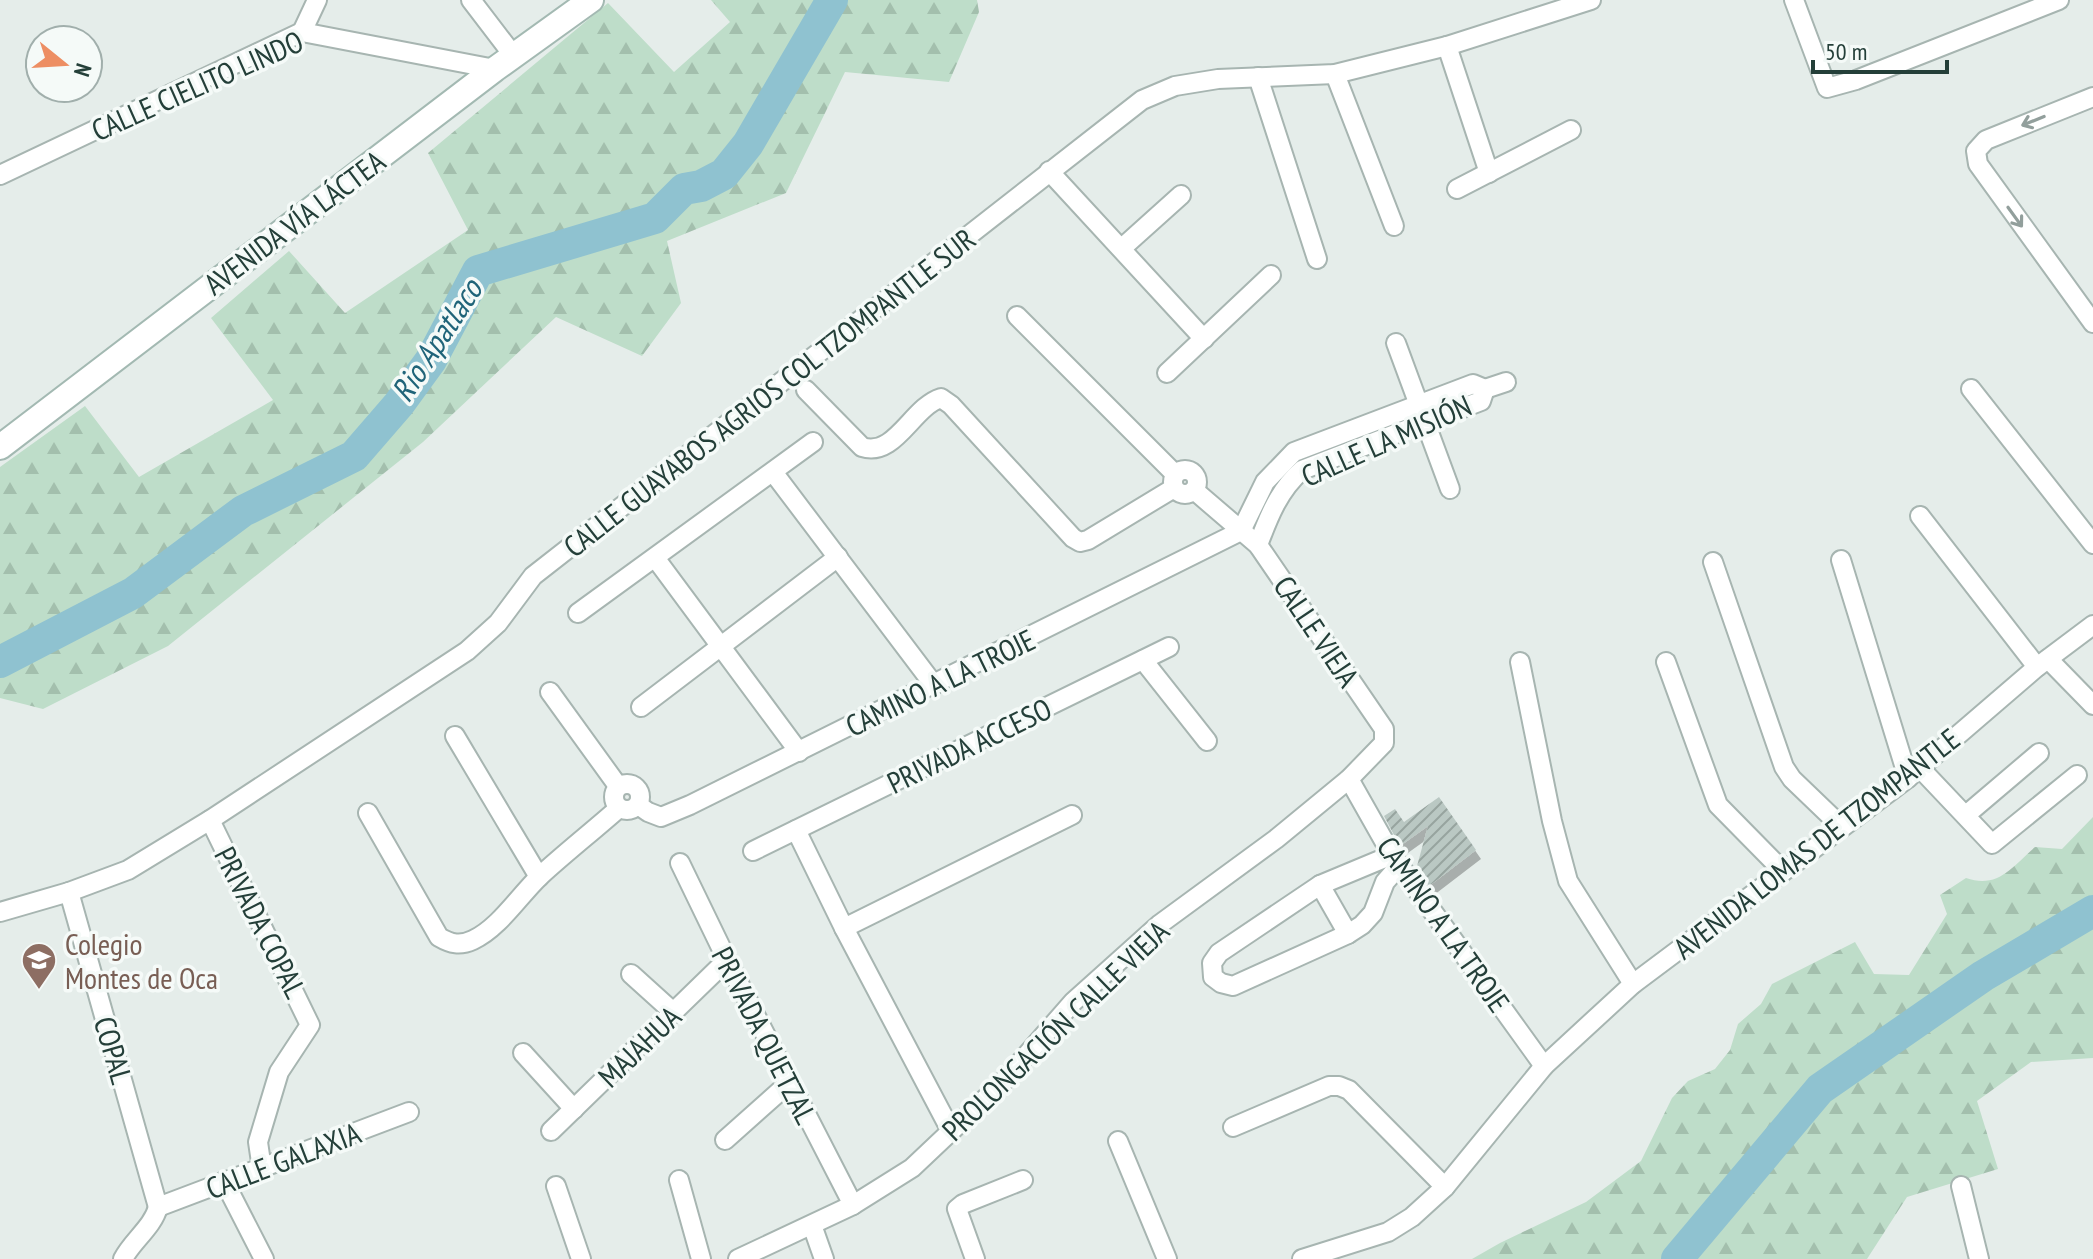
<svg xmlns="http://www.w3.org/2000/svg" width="2093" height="1259" font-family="'PT Sans Narrow',sans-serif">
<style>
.forest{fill:url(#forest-firs)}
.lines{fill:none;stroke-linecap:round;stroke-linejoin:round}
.river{stroke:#8fc2d0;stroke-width:32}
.building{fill:url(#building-hatch);filter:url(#shadow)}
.street-casing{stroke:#a7b5b1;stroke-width:22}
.secondary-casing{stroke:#a3b9b2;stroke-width:28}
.street{stroke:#fff;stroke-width:18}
.secondary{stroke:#fff;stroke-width:24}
.oneway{stroke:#929f9c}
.labels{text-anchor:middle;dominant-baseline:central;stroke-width:7;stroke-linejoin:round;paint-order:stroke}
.street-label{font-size:30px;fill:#243f39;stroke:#f5faf8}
.education-label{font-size:30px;fill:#785e54;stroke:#f5faf8;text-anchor:start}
.water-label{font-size:32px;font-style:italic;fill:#206479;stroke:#f5faf8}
</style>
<defs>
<pattern id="forest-firs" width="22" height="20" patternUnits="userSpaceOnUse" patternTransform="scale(2)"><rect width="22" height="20" fill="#beddc9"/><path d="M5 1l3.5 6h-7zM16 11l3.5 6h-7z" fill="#a3bfad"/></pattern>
<pattern id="building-hatch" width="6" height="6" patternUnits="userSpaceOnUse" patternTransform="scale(2)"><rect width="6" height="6" fill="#bac8c3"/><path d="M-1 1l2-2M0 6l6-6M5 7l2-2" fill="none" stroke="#97a49f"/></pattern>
<filter id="shadow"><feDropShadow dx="5" dy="9" stdDeviation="0" flood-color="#0004"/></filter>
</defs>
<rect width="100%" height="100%" fill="#e5edea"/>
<g class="forest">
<path d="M711,0H977L979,12L949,82L845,72L786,193L667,241L681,303L642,356L556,317L423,442L168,646L43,709L0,698V467L85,406L139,477L273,400L211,318L289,251L345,313L468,230L428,153L608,3L674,72L730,22Z"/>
<path d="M2093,817V1058L2031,1062L1977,1101L1998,1169L1907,1197L1867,1259H1472L1500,1243L1586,1202L1641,1161L1672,1098L1688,1081L1715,1069L1730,1050L1738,1024L1761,1004L1772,984L1855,942L1874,974L1909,975L1947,914L1940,895L1966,878C1998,889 2012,867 2035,847L2062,849Z"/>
</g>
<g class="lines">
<g class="river">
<path d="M0,662L133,593L243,511L354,456L399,404L431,360L478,271L655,218L684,189L701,186L724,174L748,144L832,0"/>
<path d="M1677,1259L1820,1089L1983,976L2093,911"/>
</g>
</g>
<path class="building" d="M1439,797L1476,850L1429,886L1417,866L1428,826L1400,846L1384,816L1395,809L1404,822Z"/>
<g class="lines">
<g class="street-casing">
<g id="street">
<path d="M471,0L513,55"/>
<path d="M1794,0L1827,88L1856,80L2059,0"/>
<path d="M302,32L317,0"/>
<path d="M1447,46L1489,173"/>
<path d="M1335,74L1394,226"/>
<path d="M1258,77L1317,259"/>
<path d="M2093,97L1986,140L1976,151L1978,164L2093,323"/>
<path d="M1049,171L1204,339"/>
<path d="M0,175L302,32L495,69"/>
<path d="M1457,189L1571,130"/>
<path d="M1122,248L1181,195"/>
<path d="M1017,316L1175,474"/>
<path d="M1396,343L1450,489"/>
<path d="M1167,373L1271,275"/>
<path d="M1485,389L1506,382"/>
<path d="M1971,389L2093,544"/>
<path d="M806,390L862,447C895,458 912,407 941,398L951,405L1073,538L1080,542L1088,540L1174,488"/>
<circle cx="1185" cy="482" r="12"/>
<path d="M773,472L934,685"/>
<path d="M1920,516L2037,667"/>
<path d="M1241,531L1265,482L1294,452L1473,384L1485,389"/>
<path d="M1258,545C1269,516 1279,490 1302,470L1481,401L1485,389"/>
<path d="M656,559L799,752"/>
<path d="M1841,560L1908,778"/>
<path d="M1713,562L1784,767L1792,779L1842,827"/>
<path d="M578,613L813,442"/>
<path d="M2048,659L2093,705"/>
<path d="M1143,660L1207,741"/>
<path d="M1520,662L1552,821L1568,881L1633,984"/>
<path d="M1666,662L1718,805L1783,871"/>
<path d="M550,692L618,786"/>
<path d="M641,707L838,557"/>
<path d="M455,736L539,877"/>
<path d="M1919,767L1992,844L2077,775"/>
<path d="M1349,779L1392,855L1544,1066"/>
<circle cx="627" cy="797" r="13"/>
<path d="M638,805L648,812L661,817L690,805L1241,531"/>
<path d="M368,813L439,937C451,944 460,946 473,940C499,928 519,896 540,876C565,853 593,831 619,808"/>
<path d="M1966,815L2039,753"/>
<path d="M210,820L310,1025L279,1072L258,1142L262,1169"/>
<path d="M796,830L844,928L951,1131"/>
<path d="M753,851L1169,647"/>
<path d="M1392,855L1320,885L1219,953L1212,963L1213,977L1221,983L1233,986L1348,934L1362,925L1373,913L1385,882L1400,865"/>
<path d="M680,863L727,960L853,1205"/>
<path d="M1320,885L1348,934"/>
<path d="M69,892L158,1207"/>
<path d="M0,912L69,892L128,870L210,820L467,651L498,623L533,576L1142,100L1175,86L1218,79L1335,74L1447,46L1591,0"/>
<path d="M844,928L1072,815"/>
<path d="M631,974L673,1012"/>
<path d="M523,1053L574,1109"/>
<path d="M1233,1127L1329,1086H1339L1349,1090L1445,1187"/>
<path d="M551,1131L727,960"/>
<path d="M725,1140L789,1083"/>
<path d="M1118,1141L1167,1259"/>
<path d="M679,1180L701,1259"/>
<path d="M224,1181L264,1259"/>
<path d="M556,1186L581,1259"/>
<path d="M1961,1186L1979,1259"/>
<path d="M158,1207L409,1112"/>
<path d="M812,1225L824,1259"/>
<path d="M123,1259C132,1241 153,1227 158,1207"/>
<path d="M738,1259L853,1205L912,1168L1003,1082L1073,1002L1160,924L1276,839L1349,779L1384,743V729L1258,545L1194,490"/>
<path d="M975,1259L957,1209L963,1204L1023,1180"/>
<path d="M1302,1259L1388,1232L1412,1217L1445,1187L1544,1066L1633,984L1908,778L2037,667L2093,625"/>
</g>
</g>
<g class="secondary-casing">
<path id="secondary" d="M0,447L495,69L591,0"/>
</g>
<use href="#street" class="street"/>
<use href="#secondary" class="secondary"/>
</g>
<defs><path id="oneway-shaft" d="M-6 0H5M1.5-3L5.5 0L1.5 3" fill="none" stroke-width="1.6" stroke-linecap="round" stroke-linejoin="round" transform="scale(2)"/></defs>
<g class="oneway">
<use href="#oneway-shaft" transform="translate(2033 121) rotate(158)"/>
<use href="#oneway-shaft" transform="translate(2015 217) rotate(54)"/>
</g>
<defs>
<g id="school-pin" transform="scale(1.8)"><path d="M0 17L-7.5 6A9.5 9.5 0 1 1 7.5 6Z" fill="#8d6e63" stroke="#f5faf8"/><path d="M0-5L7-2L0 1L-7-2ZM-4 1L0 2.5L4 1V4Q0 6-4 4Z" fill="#fff"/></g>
</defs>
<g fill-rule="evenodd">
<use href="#school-pin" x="39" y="960"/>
</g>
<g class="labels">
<g class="street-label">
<text transform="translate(197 85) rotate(-24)">CALLE CIELITO LINDO</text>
<text transform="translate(294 222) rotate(-37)">AVENIDA VÍA LÁCTEA</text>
<text transform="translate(769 392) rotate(-38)">CALLE GUAYABOS AGRIOS COL TZOMPANTLE SUR</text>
<text transform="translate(1386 440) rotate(-24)">CALLE LA MISIÓN</text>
<text transform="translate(1317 631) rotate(56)">CALLE VIEJA</text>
<text transform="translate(940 682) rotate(-26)">CAMINO A LA TROJE</text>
<text transform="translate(969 745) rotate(-26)">PRIVADA ACCESO</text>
<text transform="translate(1816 843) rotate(-38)">AVENIDA LOMAS DE TZOMPANTLE</text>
<text transform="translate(261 922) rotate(63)">PRIVADA COPAL</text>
<text transform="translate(1444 924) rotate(55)">CAMINO A LA TROJE</text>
<text transform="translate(1055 1030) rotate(-44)">PROLONGACIÓN CALLE VIEJA</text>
<text transform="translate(765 1035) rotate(63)">PRIVADA QUETZAL</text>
<text transform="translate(639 1046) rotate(-44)">MAJAHUA</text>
<text transform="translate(114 1050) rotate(74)">COPAL</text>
<text transform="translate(283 1160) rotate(-21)">CALLE GALAXIA</text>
</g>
<g class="education-label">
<text x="65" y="943">Colegio<tspan x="65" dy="34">Montes de Oca</tspan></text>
</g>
<g class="water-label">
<text transform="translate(436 340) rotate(-57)">Rio Apatlaco</text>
</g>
</g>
<g transform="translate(64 64) rotate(108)"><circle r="38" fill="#f5faf8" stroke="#a1afac" stroke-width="2"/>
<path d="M0-6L14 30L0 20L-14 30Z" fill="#ed8e63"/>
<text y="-12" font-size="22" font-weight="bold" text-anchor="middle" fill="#243f39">N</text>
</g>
<path d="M1813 60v12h134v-12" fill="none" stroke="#243f39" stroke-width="4"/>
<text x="1825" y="60" font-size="24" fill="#243f39" stroke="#f5faf8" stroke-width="6" paint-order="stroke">50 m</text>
</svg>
